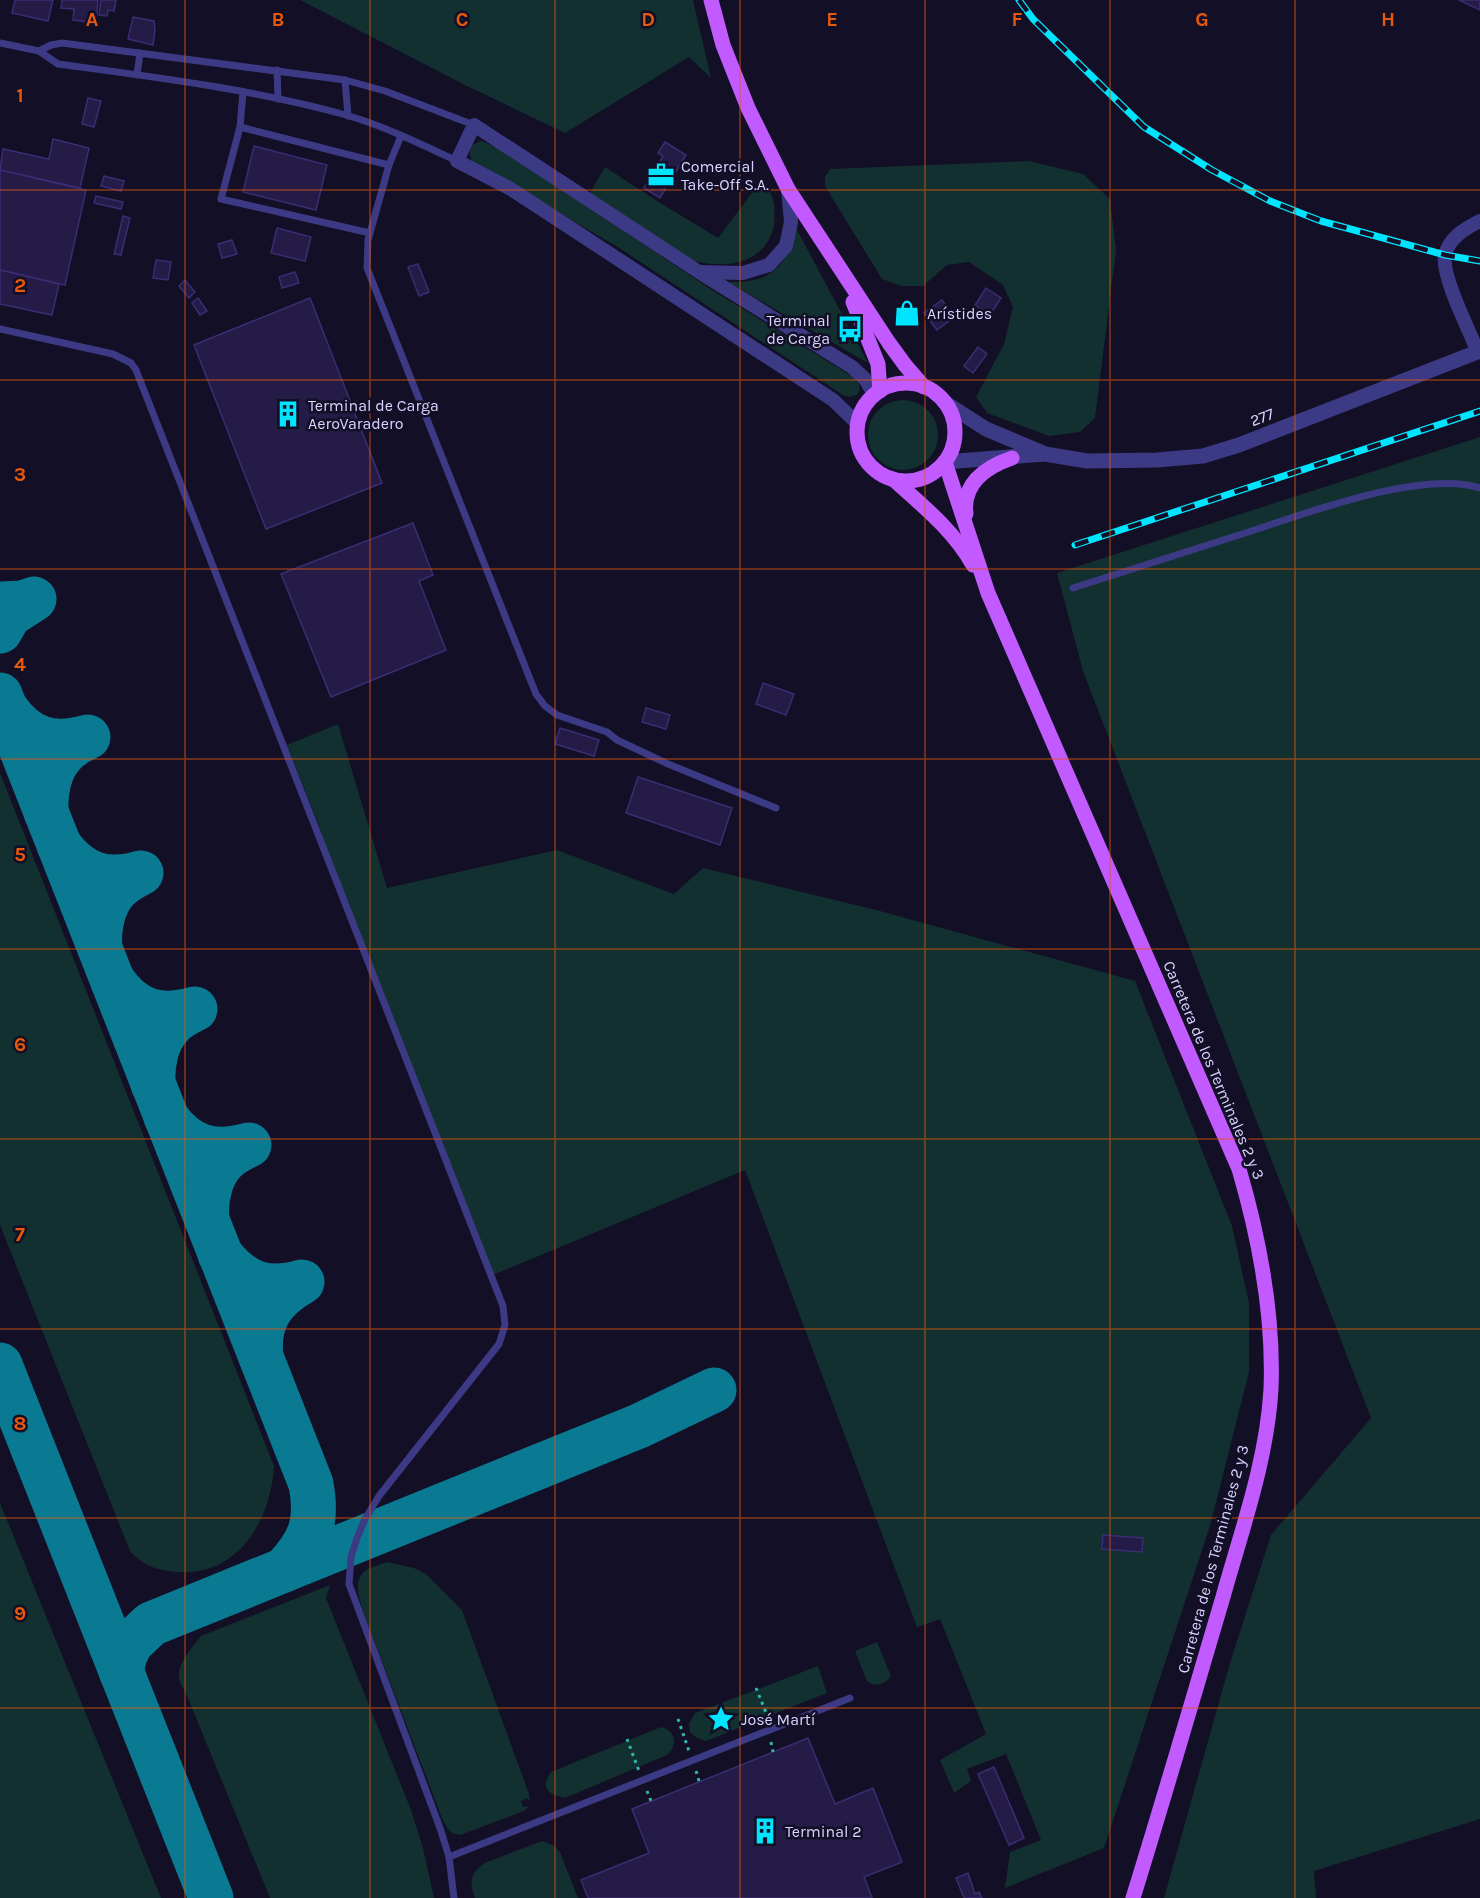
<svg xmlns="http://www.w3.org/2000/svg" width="1480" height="1898" font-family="Karla,sans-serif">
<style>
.green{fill:#12302f}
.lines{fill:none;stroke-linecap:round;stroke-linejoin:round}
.taxiway{stroke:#0a7a92;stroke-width:45}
.building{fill:#241b47;stroke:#3b2d73;stroke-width:1.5}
.path{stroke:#2fb8b0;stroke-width:3;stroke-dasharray:3 4.5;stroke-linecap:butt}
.service{stroke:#3d3a85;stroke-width:7}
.minor{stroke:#3d3a85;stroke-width:14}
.tertiary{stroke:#3d3a85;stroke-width:15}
.primary{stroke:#c25bff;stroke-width:15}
.rail-casing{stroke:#00e5ff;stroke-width:7}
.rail{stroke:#130f26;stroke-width:4.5;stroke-dasharray:14;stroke-linecap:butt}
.grid{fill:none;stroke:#e8590c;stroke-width:1.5;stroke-opacity:0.55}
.labels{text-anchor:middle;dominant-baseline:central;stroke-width:5;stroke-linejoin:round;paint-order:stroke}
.poi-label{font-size:16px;fill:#d9d4ff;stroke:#130f26;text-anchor:start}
.street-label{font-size:16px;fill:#d9d4ff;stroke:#130f26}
.grid-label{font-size:20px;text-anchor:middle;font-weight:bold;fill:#e8590c;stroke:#130f26;stroke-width:5;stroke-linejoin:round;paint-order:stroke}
</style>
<rect width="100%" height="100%" fill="#130f26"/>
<g class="green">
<path d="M300,0H693L711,78L689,57L565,133L465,85Z"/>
<path d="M482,141L498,148L709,288L853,377L859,384L860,390L857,395L850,397L843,395L616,246L472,162C468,150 469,144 482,141Z"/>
<path d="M1029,161L1083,174L1110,199L1116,250L1095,418L1080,432L1049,436L987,413L976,397L1004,344L1013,307L1003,285L969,262L947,265L923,286H901L882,279L825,186V177L830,169Z"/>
<path d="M605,167L657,201L718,238L761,181C764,186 770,191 772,196C775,204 775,217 774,225C766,264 727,269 694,261L590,193Z"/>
<path d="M796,228L868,363L728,282C771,283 785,269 796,228Z"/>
<circle cx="903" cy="435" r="35"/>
<path d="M1480,437V1819L1314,1871L1316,1898H1164L1230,1663L1271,1535L1371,1418L1083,671L1057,573Z"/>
<path d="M338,724L387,888L557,850L674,894L703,868L880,911L1135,981L1232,1226L1249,1303V1372L1210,1526L1104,1848L1005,1888L1010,1852L1041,1840L1006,1754L967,1769L971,1781L954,1793L940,1760L986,1734L940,1619L917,1627L745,1170L493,1275L319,834L322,833L287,745Z"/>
<path d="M0,773L274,1466C271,1521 237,1578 175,1572C156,1570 142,1565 130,1551L0,1225Z"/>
<path d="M0,1503L161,1898H0Z"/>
<path d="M387,1562L414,1568L426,1574L462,1610L529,1794L530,1801L526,1798L521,1801L523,1807L529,1806L524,1811L460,1835C449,1834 446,1827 442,1818L367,1622C363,1609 350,1582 365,1571C371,1567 380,1565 387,1562Z"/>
<path d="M330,1585L326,1598L411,1810L423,1848L434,1898H270L185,1691C183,1687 179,1683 179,1678C177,1664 193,1646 201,1636Z"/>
<path d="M877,1642L891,1676C886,1684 874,1688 867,1681L855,1651Z"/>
<path d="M818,1666L827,1693L706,1741L697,1738L690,1732L689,1724L695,1713Z"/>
<path d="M661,1727C676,1731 678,1745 667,1755L565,1798C548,1795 540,1788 551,1772Z"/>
<path d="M542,1841L553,1845L560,1852L578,1898H475C469,1883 470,1872 485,1863Z"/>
</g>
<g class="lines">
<g class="taxiway">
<path d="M0,604L22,603L34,599L9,615L0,631"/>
<path d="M0,695L311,1484C318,1522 311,1542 284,1570L151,1624L131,1643L125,1655L121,1671"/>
<path d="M6,709C28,740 52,747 88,737C80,741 70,746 64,753C49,768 45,792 46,812"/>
<path d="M59,845C81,875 106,883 141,873C133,877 124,882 117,889C103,904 98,928 100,948"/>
<path d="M113,981C135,1012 159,1019 195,1009C187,1013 177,1018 171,1025C156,1040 152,1064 153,1084"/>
<path d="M166,1117C188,1148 213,1155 249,1145C240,1149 231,1154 224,1161C210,1176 205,1200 207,1220"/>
<path d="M220,1254C243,1284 267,1292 302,1282C272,1299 257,1321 261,1357"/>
<path d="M0,1365L211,1898"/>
<path d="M284,1570L639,1426L714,1390"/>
</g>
</g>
<g class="building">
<path d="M15,0H53L48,21L12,13Z"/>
<path d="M62,0H98L96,23L73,20L74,9L61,8Z"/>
<path d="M101,0H116L114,11L108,10L107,16L99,15Z"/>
<path d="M1459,0H1480V10Z"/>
<path d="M133,17L154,21L155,30L153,45L128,39Z"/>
<path d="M88,98L101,101L94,127L82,124Z"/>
<path d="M53,139L89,148L80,188L0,170L3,149L49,159Z"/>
<path d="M665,142L686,155L660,198L644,188L663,156L658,153Z"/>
<path d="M254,146L327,165L316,210L243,192Z"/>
<path d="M0,170L86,190L65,285L0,270Z"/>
<path d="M104,176L124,181L121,191L101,186Z"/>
<path d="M96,196L123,202L121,209L94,203Z"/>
<path d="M123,216L130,218L121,255L114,254Z"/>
<path d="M277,228L311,237L305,261L271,253Z"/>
<path d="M232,240L237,254L222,258L218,244Z"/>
<path d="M156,260L171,262L168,280L153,278Z"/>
<path d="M418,264L429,292L419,296L408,267Z"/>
<path d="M0,270L59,284L52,315L0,304Z"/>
<path d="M295,272L299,283L282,288L279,277Z"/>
<path d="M185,280L195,292L189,298L179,286Z"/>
<path d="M986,288L1001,298L990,315L975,305Z"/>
<path d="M198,298L207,311L200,315L192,303Z"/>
<path d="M310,298L382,483L266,529L194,345Z"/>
<path d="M942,300L954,317L937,330L924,313Z"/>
<path d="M978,347L987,354L973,373L964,366Z"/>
<path d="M413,523L433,575L419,581L446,650L331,697L281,574Z"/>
<path d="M763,683L794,694L786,715L756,704Z"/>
<path d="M646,708L670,715L666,729L642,722Z"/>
<path d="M560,728L599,740L594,756L555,744Z"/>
<path d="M638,777L732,808L720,845L626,813Z"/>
<path d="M1103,1535L1143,1538L1142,1552L1102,1549Z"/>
<path d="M808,1738L835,1804L873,1788L902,1862L864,1877L872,1898H588L581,1880L649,1853L632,1809Z"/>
<path d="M994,1767L1024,1838L1009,1845L978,1774Z"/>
<path d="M968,1873L975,1894L979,1892L982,1898H964L956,1878Z"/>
</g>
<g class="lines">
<g class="path">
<path d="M756,1688L767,1715V1721"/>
<path d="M678,1719L689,1751"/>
<path d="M627,1739L639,1771"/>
<path d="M771,1742L773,1752"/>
<path d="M696,1771L699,1781"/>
<path d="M647,1791L651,1801"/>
</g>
<g class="service">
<path d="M0,43L39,51"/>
<path d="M277,70L278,99"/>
<path d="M137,75L140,53"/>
<path d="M345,80L348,116"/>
<path d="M243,92L240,127L221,199L370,233"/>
<path d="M240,127L389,165"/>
<path d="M401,136L389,165L368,240L367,268L536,694L545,706L557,715L607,732L617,740L668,764L776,808"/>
<path d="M457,161C421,144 384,126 346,115C252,89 154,77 58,64L39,51L51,45L62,43L345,80L385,91L474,125"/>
<path d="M0,329L113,354L131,363L136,370L503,1306L505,1325L499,1344L379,1496L365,1519L357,1538L351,1557L349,1584L440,1828L449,1857L454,1898"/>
<path d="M1073,588C1129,570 1185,552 1242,534C1302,515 1420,469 1480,488"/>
<path d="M449,1857L850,1698"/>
</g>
<g class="minor">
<path d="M700,272L743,273L769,265L786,246L791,222L788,189"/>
<path d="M1478,352C1470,332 1441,275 1445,256C1448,238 1466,228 1480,221"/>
<path d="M857,423L833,400L511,189L457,161L474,125L699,272L852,367L865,379L874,394"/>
</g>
<g class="tertiary">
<path d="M944,402L986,429L1043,453"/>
<path d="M945,462L1045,454L1087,461L1157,460L1203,456L1239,445L1480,351"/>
</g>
<g class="primary">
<path d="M711,0L723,45L748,108L788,189L889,343L905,365L924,387"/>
<path d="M853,302L878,364L880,391"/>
<circle cx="906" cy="432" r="49"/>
<path d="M945,462L988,593L1239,1169C1260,1241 1274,1314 1271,1389C1267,1460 1242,1529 1223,1597C1193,1698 1164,1798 1133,1898"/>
<path d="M894,480C923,506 954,531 973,565"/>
<path d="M966,514C962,483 986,467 1012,458"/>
</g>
<g class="rail-casing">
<g id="rail">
<path d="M1019,0L1033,19L1144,127L1212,170L1270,201L1321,221L1445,255L1480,261"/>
<path d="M1075,545L1480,411"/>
</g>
</g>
<use href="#rail" class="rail"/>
</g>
<path class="grid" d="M185,0V1898M370,0V1898M555,0V1898M740,0V1898M925,0V1898M1110,0V1898M1295,0V1898M0,190H1480M0,380H1480M0,569H1480M0,759H1480M0,949H1480M0,1139H1480M0,1329H1480M0,1518H1480M0,1708H1480"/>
<defs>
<g id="office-bare" transform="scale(2.07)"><path d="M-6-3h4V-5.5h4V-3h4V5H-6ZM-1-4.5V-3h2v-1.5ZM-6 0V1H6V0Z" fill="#00e5ff" stroke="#130f26" stroke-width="2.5" paint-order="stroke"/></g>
<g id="shop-bare" transform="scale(2.07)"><path d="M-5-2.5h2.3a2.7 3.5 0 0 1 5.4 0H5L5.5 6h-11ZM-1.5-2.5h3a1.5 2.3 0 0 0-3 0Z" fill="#00e5ff" stroke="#130f26" stroke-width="2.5" paint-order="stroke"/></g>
<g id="bus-bare" transform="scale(2.07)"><path d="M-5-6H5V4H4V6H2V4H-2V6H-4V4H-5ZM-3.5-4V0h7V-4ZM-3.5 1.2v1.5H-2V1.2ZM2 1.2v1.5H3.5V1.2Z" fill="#00e5ff" stroke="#130f26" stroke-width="2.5" paint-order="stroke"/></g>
<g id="building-bare" transform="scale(2.07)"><path d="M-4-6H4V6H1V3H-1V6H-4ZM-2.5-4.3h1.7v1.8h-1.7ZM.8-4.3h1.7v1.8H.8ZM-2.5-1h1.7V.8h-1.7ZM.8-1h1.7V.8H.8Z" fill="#00e5ff" stroke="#130f26" stroke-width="2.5" paint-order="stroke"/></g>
<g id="sight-bare" transform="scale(2.07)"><path d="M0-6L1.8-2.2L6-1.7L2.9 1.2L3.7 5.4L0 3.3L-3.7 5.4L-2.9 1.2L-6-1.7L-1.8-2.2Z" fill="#00e5ff" stroke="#130f26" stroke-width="2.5" paint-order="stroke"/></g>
</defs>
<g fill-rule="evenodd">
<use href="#office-bare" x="661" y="175"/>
<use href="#shop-bare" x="907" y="313"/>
<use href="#bus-bare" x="850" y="329"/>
<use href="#building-bare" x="288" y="414"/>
<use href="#sight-bare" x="721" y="1719"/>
<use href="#building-bare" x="765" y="1831"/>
</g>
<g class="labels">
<g class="poi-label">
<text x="681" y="166">Comercial<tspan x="681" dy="18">Take-Off S.A.</tspan></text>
<text x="927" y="313">Arístides</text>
<text x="830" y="320" text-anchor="end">Terminal<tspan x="830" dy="18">de Carga</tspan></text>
<text x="308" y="405">Terminal de Carga<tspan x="308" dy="18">AeroVaradero</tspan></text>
<text x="741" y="1719">José Martí</text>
<text x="785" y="1831">Terminal 2</text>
</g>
<g class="street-label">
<text transform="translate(1262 417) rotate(-21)">277</text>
<text transform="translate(1214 1070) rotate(67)">Carretera de los Terminales 2 y 3</text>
<text transform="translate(1213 1559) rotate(-75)">Carretera de los Terminales 2 y 3</text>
</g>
</g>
<g class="grid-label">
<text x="92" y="26">A</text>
<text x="278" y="26">B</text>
<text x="462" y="26">C</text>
<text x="648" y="26">D</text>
<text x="832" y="26">E</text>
<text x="1017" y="26">F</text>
<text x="1202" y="26">G</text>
<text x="1388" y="26">H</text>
<text x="20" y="102">1</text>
<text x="20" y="292">2</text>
<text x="20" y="481">3</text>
<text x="20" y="671">4</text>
<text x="20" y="861">5</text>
<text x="20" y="1051">6</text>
<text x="20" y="1241">7</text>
<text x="20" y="1430">8</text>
<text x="20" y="1620">9</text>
</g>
</svg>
